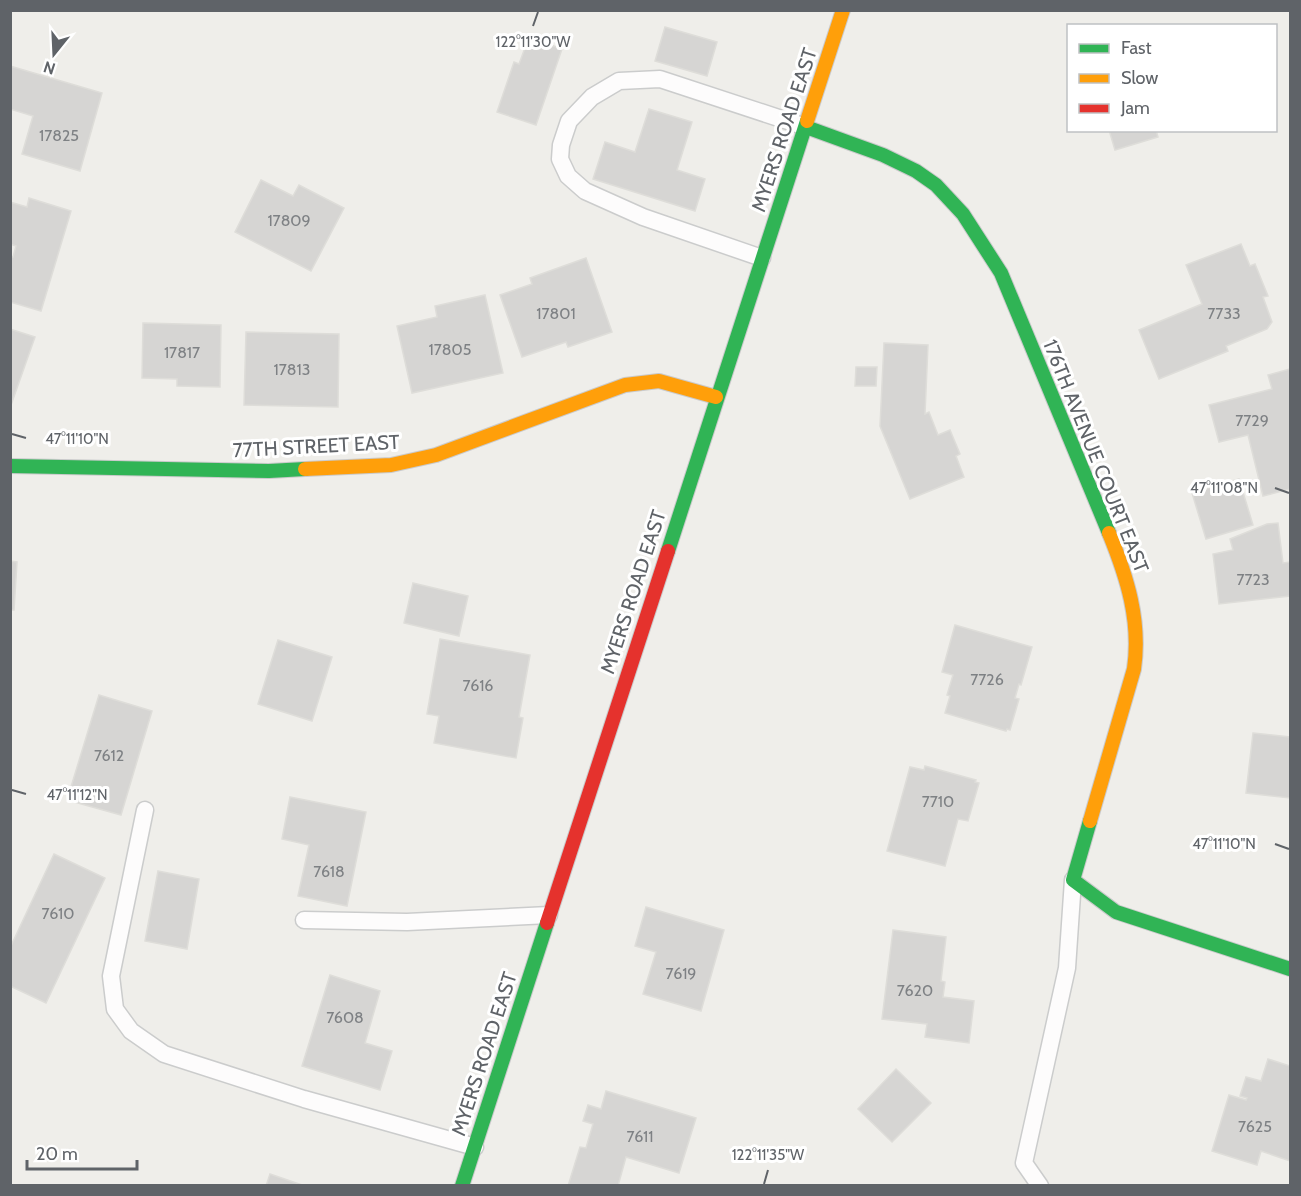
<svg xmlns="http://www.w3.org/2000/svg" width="1301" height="1196" font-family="Cabin,sans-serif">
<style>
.building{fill:#d6d5d3;stroke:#deddd9;stroke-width:1.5}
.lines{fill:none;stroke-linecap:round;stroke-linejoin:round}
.lane-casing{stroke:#cbcccc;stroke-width:19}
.fast-casing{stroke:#cacacb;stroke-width:16}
.slow-casing{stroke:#cacacb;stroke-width:16}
.jam-casing{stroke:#cacacb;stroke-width:16}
.lane{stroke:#fdfcfc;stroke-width:16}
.fast{stroke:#30b455;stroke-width:14}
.slow{stroke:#ff9f0a;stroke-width:14}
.jam{stroke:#e5322d;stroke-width:14}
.ticks{fill:none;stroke:#5f6368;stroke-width:2}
.labels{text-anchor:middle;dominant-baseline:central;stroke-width:6;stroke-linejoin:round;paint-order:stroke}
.number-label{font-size:16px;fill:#7e8184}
.street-label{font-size:20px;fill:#5f6368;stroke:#fff}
.ticks-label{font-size:15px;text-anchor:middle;fill:#5f6368;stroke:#fff;stroke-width:6;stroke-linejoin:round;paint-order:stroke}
</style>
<rect width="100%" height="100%" fill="#efeeea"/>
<g class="building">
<path d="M665,27L717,42L707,76L655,61Z"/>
<path d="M529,37L562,49L536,125L497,112L514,62L519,64Z"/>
<path d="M10,66L102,93L80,171L22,154L33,116L10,109Z"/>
<path d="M649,109L692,122L677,170L705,179L695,211L593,179L605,142L635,152Z"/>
<path d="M1109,130H1156L1158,137L1115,150Z"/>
<path d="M261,180L293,196L299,185L344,208L311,271L235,232Z"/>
<path d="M29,198L71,211L41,311L10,302V256L13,257L16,246L10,244V202L27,207Z"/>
<path d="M1241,244L1250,266L1255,264L1268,296L1263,297L1272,322L1267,329L1226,346L1228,351L1159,379L1139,330L1202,304L1186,265Z"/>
<path d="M586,258L612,332L568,347L566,342L522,357L500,295L532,284L530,278Z"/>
<path d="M485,295L503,373L412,393L397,326L437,317L435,306Z"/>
<path d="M143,323L221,325L220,387L177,386V379L142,378Z"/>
<path d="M10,329L35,337L10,408Z"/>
<path d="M246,332L339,334L338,407L244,405Z"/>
<path d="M884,343L928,345L925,414L929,412L938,435L950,430L960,454L956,456L964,477L910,499L880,426Z"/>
<path d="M856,367H877L876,386H855Z"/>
<path d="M1290,369V489L1263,496L1248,435L1219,442L1209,405L1272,389L1268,375Z"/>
<path d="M1239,479L1253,525L1206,539L1192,493Z"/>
<path d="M1278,523L1283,563L1290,562V596L1219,604L1213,554L1233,550L1230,539L1267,524Z"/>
<path d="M10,561L17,562L14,610H10Z"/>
<path d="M413,583L468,596L459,636L404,623Z"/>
<path d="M955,625L1032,647L1021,685L1019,684L1015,698L1019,699L1010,730L1007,729L1006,731L945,713L950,696L947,695L953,675L942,672Z"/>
<path d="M440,639L530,655L519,717L523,718L516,758L434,743L439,716L427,714Z"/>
<path d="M278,640L332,657L312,721L258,704Z"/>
<path d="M99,695L152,711L121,815L67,800Z"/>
<path d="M1253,733L1290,737V798L1246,793Z"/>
<path d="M925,766L976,780L975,782L979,783L968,821L958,819L945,866L887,851L910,767L924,770Z"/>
<path d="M290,797L366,812L347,906L298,896L309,845L282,839Z"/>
<path d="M54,854L105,878L46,1003L10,986V948Z"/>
<path d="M158,871L199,879L187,949L145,941Z"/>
<path d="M646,907L724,930L701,1011L643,994L656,952L635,946Z"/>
<path d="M893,930L946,937L941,981L945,982L943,997L974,1001L969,1043L925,1037L927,1024L882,1019Z"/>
<path d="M330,975L380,991L365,1043L392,1051L380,1090L302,1066Z"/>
<path d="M1268,1059L1290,1066V1161L1261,1151L1257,1165L1212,1151L1229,1095L1246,1100L1247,1098L1240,1096L1246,1077L1261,1081Z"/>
<path d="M896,1069L931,1103L892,1142L858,1109Z"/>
<path d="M606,1091L696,1118L679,1173L626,1157L618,1186H568L580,1147L586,1148L593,1124L583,1121L588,1105L601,1109Z"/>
<path d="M270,1174L305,1186H266Z"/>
</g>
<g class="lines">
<g class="lane-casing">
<g id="lane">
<path d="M762,258L643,217L585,191L568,176L560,159L561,145L569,121L592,97L619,81L660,79L806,127"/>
<path d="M145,810L111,976L115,1009L131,1031L164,1054L304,1099L475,1147"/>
<path d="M304,920L407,922L549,915"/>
<path d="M1040,1186L1024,1163L1067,968L1073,880"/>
</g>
</g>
<g class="fast-casing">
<g id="fast">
<path d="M806,127L883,155L916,171L936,185L963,214L1001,273L1109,533"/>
<path d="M10,466L269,471L305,469"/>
<path d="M668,551L807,121"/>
<path d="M1090,821L1073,880L1116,912L1290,969"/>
<path d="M462,1186L547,923"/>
</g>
</g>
<g class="slow-casing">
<g id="slow">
<path d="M807,121L843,10"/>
<path d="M305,469L391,465L436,455L625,385L659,381L716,397"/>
<path d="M1090,821L1134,669C1141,621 1127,577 1109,533"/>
</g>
</g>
<g class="jam-casing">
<path id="jam" d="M547,923L668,551"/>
</g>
<use href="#lane" class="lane"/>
<use href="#fast" class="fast"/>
<use href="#slow" class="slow"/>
<use href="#jam" class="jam"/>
</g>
<path class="ticks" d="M533,26L538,12M12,434L26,438M1275,488L1289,493M12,790L26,794M1275,844L1289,849M764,1184L768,1170"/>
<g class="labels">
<g class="number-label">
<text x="59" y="135">17825</text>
<text x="289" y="220">17809</text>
<text x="556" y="313">17801</text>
<text x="1224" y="313">7733</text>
<text x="450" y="349">17805</text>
<text x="182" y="352">17817</text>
<text x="292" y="369">17813</text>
<text x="1252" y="420">7729</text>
<text x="1253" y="579">7723</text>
<text x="987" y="679">7726</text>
<text x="478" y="685">7616</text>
<text x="109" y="755">7612</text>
<text x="938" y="801">7710</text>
<text x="329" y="871">7618</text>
<text x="58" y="913">7610</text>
<text x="681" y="973">7619</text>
<text x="915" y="990">7620</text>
<text x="345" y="1017">7608</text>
<text x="1255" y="1126">7625</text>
<text x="640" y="1136">7611</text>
</g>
<g class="street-label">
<text transform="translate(784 130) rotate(-72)">MYERS ROAD EAST</text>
<text transform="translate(316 446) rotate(-3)">77TH STREET EAST</text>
<text transform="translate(1096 456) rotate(68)">176TH AVENUE COURT EAST</text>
<text transform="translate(633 592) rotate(-72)">MYERS ROAD EAST</text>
<text transform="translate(484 1054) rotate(-72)">MYERS ROAD EAST</text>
</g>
</g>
<g class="ticks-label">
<text x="533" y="47">122°11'30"W</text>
<text x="77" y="444">47°11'10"N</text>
<text x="1224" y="493">47°11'08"N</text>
<text x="77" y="800">47°11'12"N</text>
<text x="1224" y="849">47°11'10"N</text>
<text x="768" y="1160">122°11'35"W</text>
</g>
<rect width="1301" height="1196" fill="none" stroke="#5f6368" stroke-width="24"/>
<rect x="1067" y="24" width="210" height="108" fill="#ffffff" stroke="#bfc1c3" stroke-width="1.5"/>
<rect x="1079" y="44" width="30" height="9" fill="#30b455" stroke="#bfc1c3" stroke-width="1.5"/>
<text x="1121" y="54" font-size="18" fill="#5f6368">Fast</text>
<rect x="1079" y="74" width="30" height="9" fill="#ff9f0a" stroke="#bfc1c3" stroke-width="1.5"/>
<text x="1121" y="84" font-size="18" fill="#5f6368">Slow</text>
<rect x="1079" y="104" width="30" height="9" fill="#e5322d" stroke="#bfc1c3" stroke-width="1.5"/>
<text x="1121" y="114" font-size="18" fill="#5f6368">Jam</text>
<g transform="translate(54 54) rotate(198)" stroke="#ffffff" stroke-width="4.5" paint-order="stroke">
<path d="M0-4.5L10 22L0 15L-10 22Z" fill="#5f6368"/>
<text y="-9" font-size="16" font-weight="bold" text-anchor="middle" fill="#5f6368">N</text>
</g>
<path d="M27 1160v9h110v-9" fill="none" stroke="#5f6368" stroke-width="3"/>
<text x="36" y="1160" font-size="18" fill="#5f6368" stroke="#ffffff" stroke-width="4.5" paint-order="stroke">20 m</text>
</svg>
